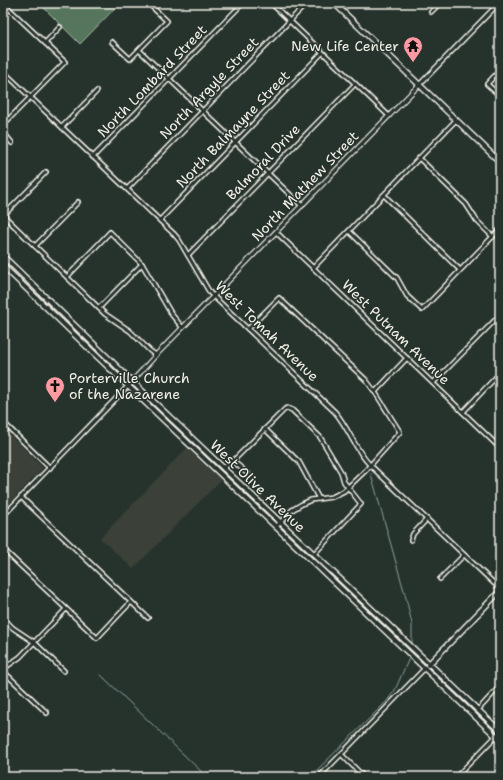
<svg xmlns="http://www.w3.org/2000/svg" width="503" height="780" font-family="'Shantell Sans',sans-serif">
<style>
.built{fill:#3a4039}
.green{fill:#56755d;stroke:#a5b3a2}
.lines{fill:none;stroke-linecap:round;stroke-linejoin:round}
.stream{stroke:#8fa0a1;stroke-width:1}
.minor-casing{stroke:#f4f1e8;stroke-width:6}
.tertiary-casing{stroke:#f4f1e8;stroke-width:6}
.secondary-casing{stroke:#f4f1e8;stroke-width:7}
.minor{stroke:#26332d;stroke-width:3}
.tertiary{stroke:#26332d;stroke-width:3.5}
.secondary{stroke:#26332d;stroke-width:4}
.labels{text-anchor:middle;dominant-baseline:central;stroke-width:3;stroke-linejoin:round;paint-order:stroke}
.poi-label{font-size:14px;fill:#f4f1e8;stroke:#26332d;text-anchor:end}
.street-label{font-size:14px;fill:#f4f1e8;stroke:#26332d}
</style>
<rect width="100%" height="100%" fill="#26332d"/>
<filter id="ink" filterUnits="userSpaceOnUse"><feTurbulence type="fractalNoise" baseFrequency=".025" numOctaves="2"/><feDisplacementMap in="SourceGraphic" scale="8" xChannelSelector="R" yChannelSelector="G"/><feConvolveMatrix kernelMatrix="1 2 1 2 8 2 1 2 1" color-interpolation-filters="sRGB"/></filter>
<g filter="url(#ink)">
<g class="built">
<path d="M3,428L42,467V469L3,510Z"/>
<path d="M187,448L221,480L133,569L100,538Z"/>
</g>
<path class="green" d="M39,3H120L80,44Z"/>
<g class="lines">
<g class="stream">
<path d="M371,474L406,598L412,624V645"/>
<path d="M101,675L207,777"/>
<path d="M310,777L387,701L395,690L410,656"/>
</g>
<g class="minor-casing">
<g id="minor">
<path d="M3,3L65,62L3,125"/>
<path d="M271,3L389,116"/>
<path d="M431,12L440,3"/>
<path d="M112,42L130,59L167,21L149,4"/>
<path d="M45,43L60,27"/>
<path d="M139,50L302,206"/>
<path d="M500,70L487,84L500,96"/>
<path d="M3,71L174,234L179,240L210,293L335,412C349,428 355,450 370,465L500,589"/>
<path d="M419,85L499,3"/>
<path d="M62,127L97,91"/>
<path d="M3,132L12,143"/>
<path d="M93,157L243,3"/>
<path d="M419,158L466,204L477,221L493,237"/>
<path d="M127,189L307,3"/>
<path d="M384,195L460,270"/>
<path d="M3,215L105,314L130,331L150,351L156,355"/>
<path d="M3,216L46,172"/>
<path d="M160,220L322,53"/>
<path d="M349,231L397,278L407,296L422,310L500,229"/>
<path d="M276,232L500,448"/>
<path d="M35,246L78,202"/>
<path d="M188,255L355,84"/>
<path d="M313,268L456,120"/>
<path d="M67,277L110,232L142,264L172,315L182,327"/>
<path d="M99,308L142,264"/>
<path d="M248,329L279,298L366,380L375,392L400,432L366,470L344,491L332,497L311,500L302,504L292,510L276,527"/>
<path d="M433,383L500,315"/>
<path d="M375,392L407,358"/>
<path d="M463,412L496,377"/>
<path d="M3,422L50,468"/>
<path d="M265,429L299,462L319,499"/>
<path d="M233,461L248,474"/>
<path d="M223,468L233,461L285,409L287,408L292,410L320,437L341,472L344,482L361,504L314,554"/>
<path d="M21,497L148,618"/>
<path d="M3,516L128,386"/>
<path d="M411,540L413,534L427,519"/>
<path d="M3,549L97,638L131,602"/>
<path d="M440,579L464,555"/>
<path d="M3,618L13,628L34,642L64,671"/>
<path d="M3,669L20,657L66,609"/>
<path d="M3,671L47,713"/>
<path d="M478,710L500,686"/>
<path d="M3,731L4,732"/>
<path d="M341,754L364,777"/>
<path d="M319,777L425,668"/>
<path d="M456,777L500,732"/>
</g>
</g>
<g class="tertiary-casing">
<path id="tertiary" d="M128,386L156,355L419,85"/>
</g>
<g class="secondary-casing">
<g id="secondary">
<path d="M334,3L500,162"/>
<path d="M3,256L136,385L500,731"/>
<path d="M3,266L128,386L500,740"/>
<path d="M428,665L500,591"/>
</g>
</g>
<use href="#minor" class="minor"/>
<use href="#tertiary" class="tertiary"/>
<use href="#secondary" class="secondary"/>
</g>
</g>
<defs>
<g id="temple-pin" transform="scale(1)"><path d="M0 17L-7.5 6A9.5 9.5 0 1 1 7.5 6Z" fill="#ff9aa2" stroke="#26332d"/><path d="M0-6L5-2H3V0L6.5 2.5H4V6H1.5V3h-3V6H-4V2.5H-6.5L-3 0V-2H-5Z" fill="#111"/></g>
<g id="church-pin" transform="scale(1)"><path d="M0 17L-7.5 6A9.5 9.5 0 1 1 7.5 6Z" fill="#ff9aa2" stroke="#26332d"/><path d="M-1.2-6h2.4v3.5h3.3v2.4h-3.3V6h-2.4V-.1h-3.3v-2.4h3.3Z" fill="#111"/></g>
</defs>
<g fill-rule="evenodd">
<use href="#temple-pin" x="413" y="46"/>
<use href="#church-pin" x="55" y="386"/>
</g>
<g class="labels">
<g class="poi-label">
<text x="399" y="46">New Life Center</text>
<text x="69" y="378" text-anchor="start">Porterville Church<tspan x="69" dy="16">of the Nazarene</tspan></text>
</g>
<g class="street-label">
<text transform="translate(152 81) rotate(-46)">North Lombard Street</text>
<text transform="translate(209 88) rotate(-46)">North Argyle Street</text>
<text transform="translate(233 129) rotate(-46)">North Balmayne Street</text>
<text transform="translate(263 162) rotate(-46)">Balmoral Drive</text>
<text transform="translate(305 186) rotate(-46)">North Mathew Street</text>
<text transform="translate(267 331) rotate(44)">West Tomah Avenue</text>
<text transform="translate(396 332) rotate(44)">West Putnam Avenue</text>
<text transform="translate(258 486) rotate(44)">West Olive Avenue</text>
</g>
</g>
<rect width="503" height="780" fill="none" stroke="#26332d" stroke-width="16"/>
<rect x="8" y="8" width="487" height="764" fill="none" stroke="#f4f1e8" stroke-width="1.5" filter="url(#ink)"/>
</svg>
